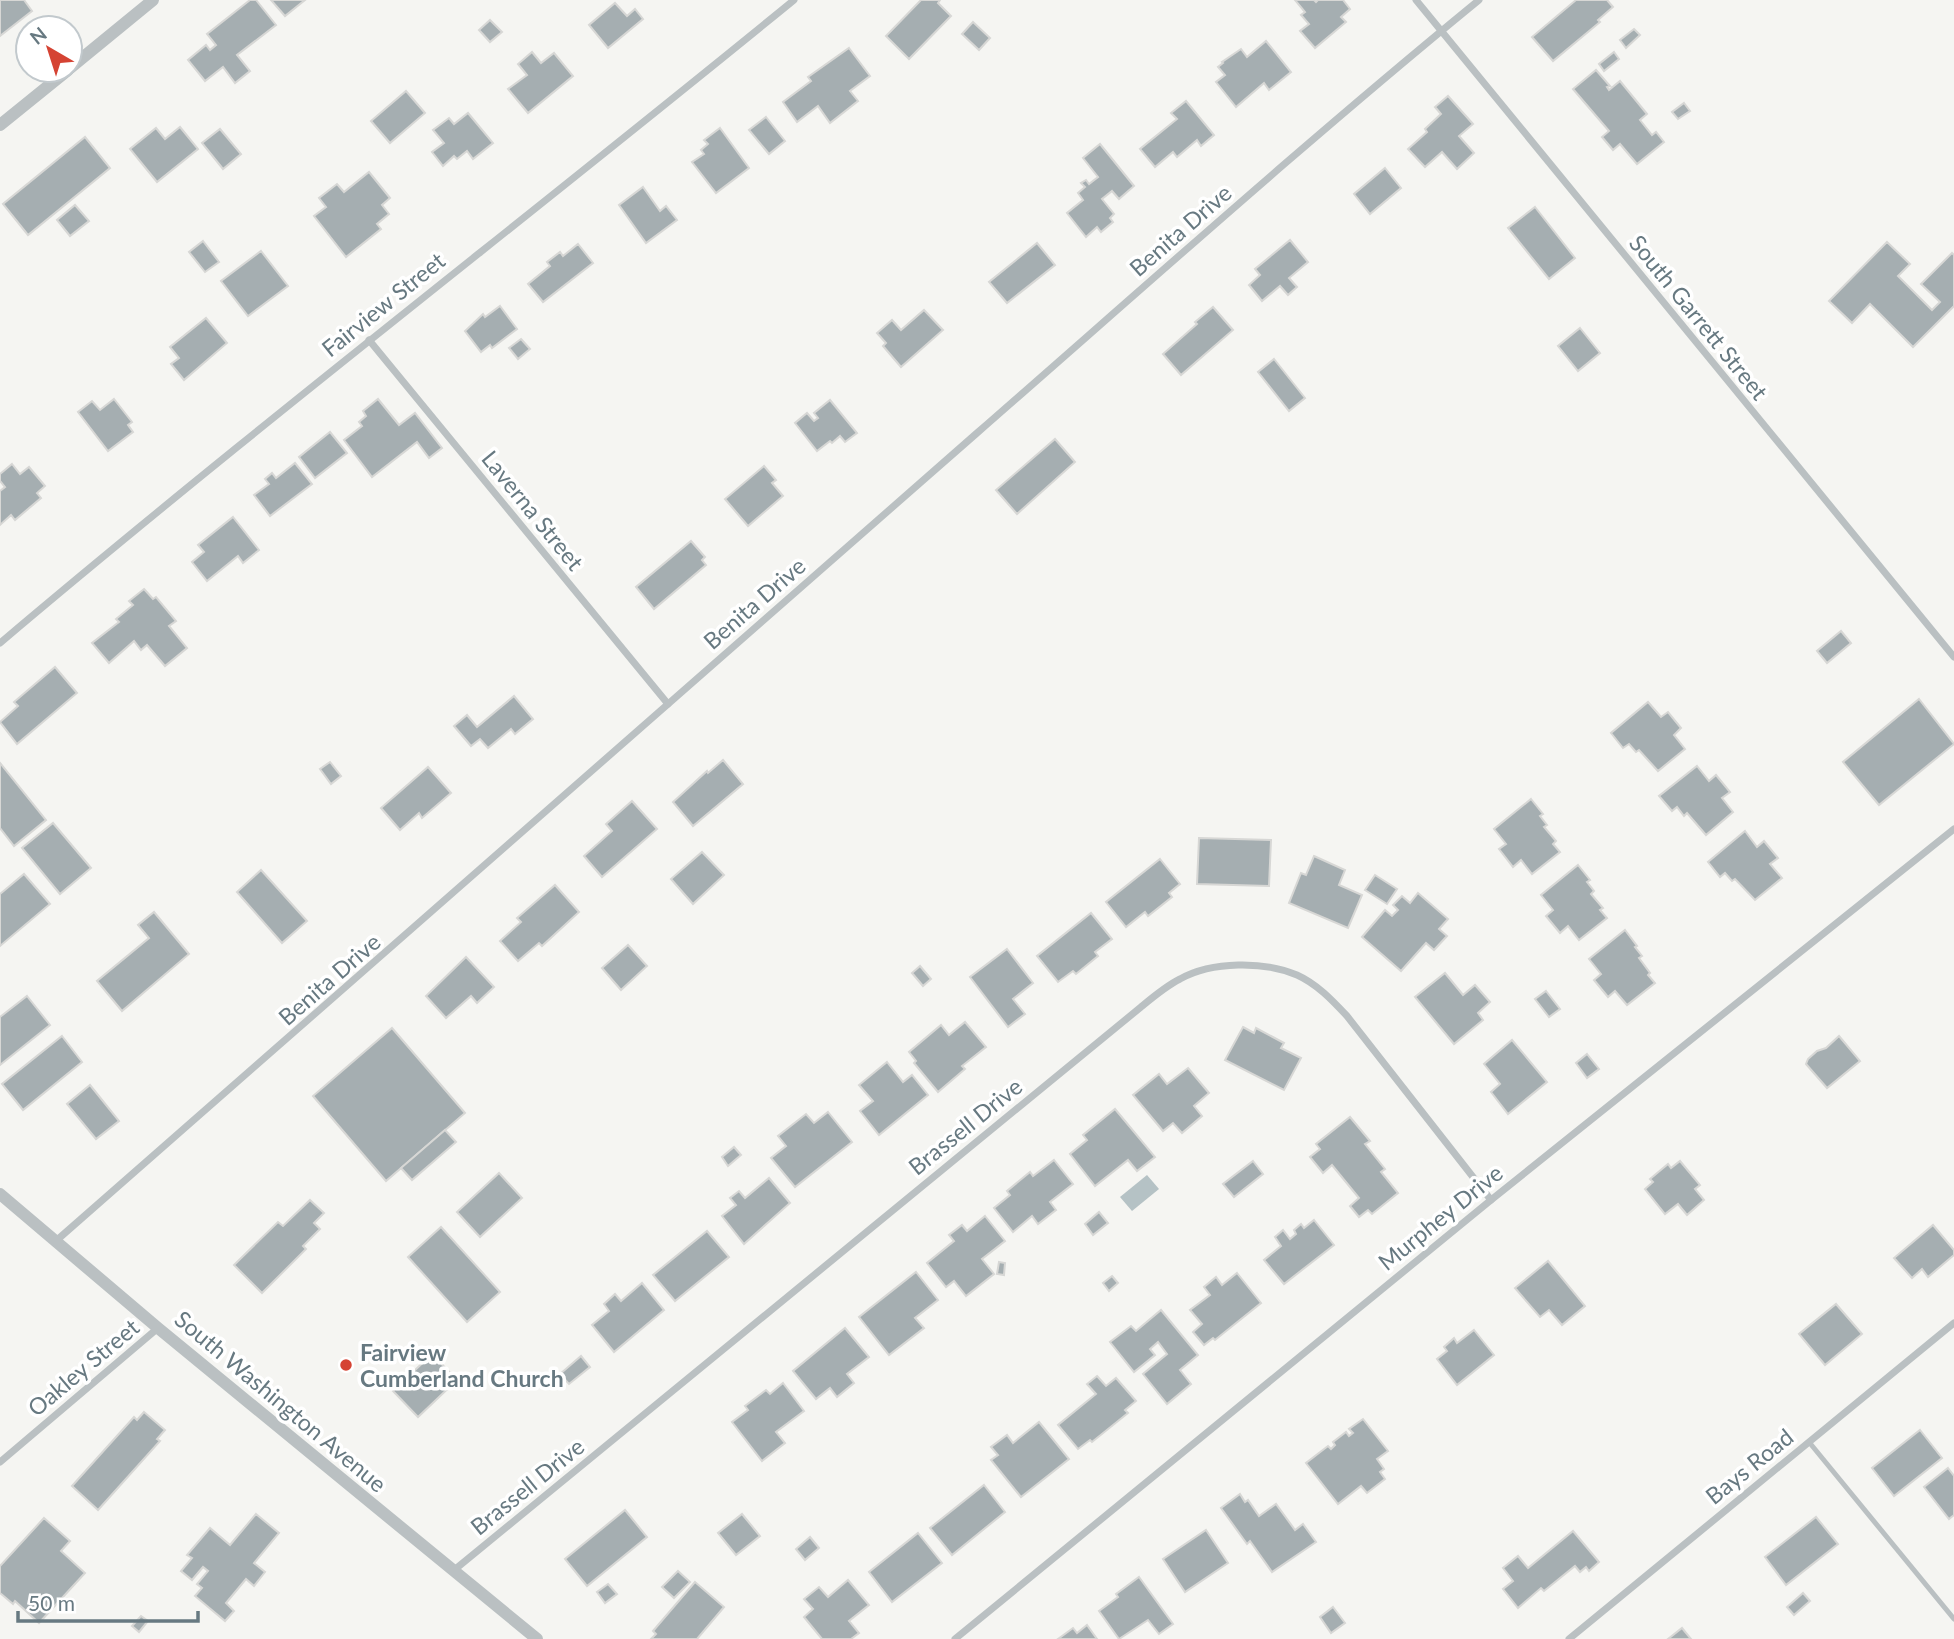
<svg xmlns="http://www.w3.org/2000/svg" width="1954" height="1639" font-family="Lato,sans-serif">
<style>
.water{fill:#b5c2c5}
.building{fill:#a5aeb1;stroke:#d7d7d5;stroke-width:2}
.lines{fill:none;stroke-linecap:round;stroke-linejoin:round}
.service{stroke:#bac0c2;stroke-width:5}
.minor{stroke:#bac0c2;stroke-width:7}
.tertiary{stroke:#bac0c2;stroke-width:12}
.poi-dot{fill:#d54333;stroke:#fff;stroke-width:2.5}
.labels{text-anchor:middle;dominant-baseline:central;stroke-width:7;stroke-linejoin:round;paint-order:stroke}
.street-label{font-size:23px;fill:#677981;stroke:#fff}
.poi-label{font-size:23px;font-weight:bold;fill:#677981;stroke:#fff;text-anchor:start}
</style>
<rect width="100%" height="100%" fill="#f5f5f2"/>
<path class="water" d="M1147,1175L1159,1189L1132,1211L1120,1197Z"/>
<g class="building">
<path d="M0,0H24L32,11L0,36Z"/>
<path d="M250,0H256L276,25L237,55L250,71L235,83L223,67L205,81L188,60L206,45L210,50L216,45L207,34Z"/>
<path d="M271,0H305L285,16Z"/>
<path d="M921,0H940L938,3L951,16L909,59L886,36Z"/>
<path d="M1295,0H1314L1316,2L1318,0H1343L1350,9L1341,17L1346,22L1315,48L1300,31L1309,24L1301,15L1305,12Z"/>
<path d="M1576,0H1607L1613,7L1598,20L1600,22L1553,61L1532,37Z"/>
<path d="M615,3L627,16L635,9L643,19L608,48L589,25Z"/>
<path d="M490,20L502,32L490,42L479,30Z"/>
<path d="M973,22L990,38L979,50L962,34Z"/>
<path d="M1634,29L1640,35L1626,48L1620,40Z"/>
<path d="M1266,41L1291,72L1269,90L1264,83L1236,107L1216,82L1225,75L1218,67L1223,63L1222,62L1241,49L1247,57Z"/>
<path d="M849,48L870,76L850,91L858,101L830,123L818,106L797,122L783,102L811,81L808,77Z"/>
<path d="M532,52L541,63L554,53L573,76L528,113L508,89L527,75L518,64Z"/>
<path d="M1614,52L1619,59L1604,71L1599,64Z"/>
<path d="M1596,70L1610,86L1607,87L1609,90L1620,81L1647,114L1640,120L1652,135L1656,132L1664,142L1637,164L1620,144L1613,150L1602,137L1609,131L1573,89Z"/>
<path d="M406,91L425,113L390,143L371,121Z"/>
<path d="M1448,96L1473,124L1459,136L1474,153L1457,169L1442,152L1425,167L1408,149L1427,132L1425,129L1441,114L1435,107Z"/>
<path d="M1186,101L1214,135L1201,146L1197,140L1177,157L1173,152L1155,167L1140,149L1177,119L1171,113Z"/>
<path d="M1684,103L1690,111L1678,119L1672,112Z"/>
<path d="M468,113L493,143L473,159L467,151L457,159L454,156L443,166L432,152L444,143L433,130L449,118L454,124Z"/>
<path d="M766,117L785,141L769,154L749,130Z"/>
<path d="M180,127L198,149L157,182L130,149L156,128L165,139Z"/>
<path d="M720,128L749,168L716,193L692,162L704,154L701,150L708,144L704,140Z"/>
<path d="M220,129L241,154L223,169L202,143Z"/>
<path d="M85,137L110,168L28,235L3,204Z"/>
<path d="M1100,144L1134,186L1119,199L1112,191L1102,199L1114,214L1110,218L1113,222L1101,232L1097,227L1086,237L1067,213L1083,200L1078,193L1085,187L1081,183L1086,180L1089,184L1098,177L1083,158Z"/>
<path d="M1385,168L1401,188L1370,214L1354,194Z"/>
<path d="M369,172L390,198L382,205L389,214L377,224L381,229L346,257L314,216L326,207L319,198L337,184L344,192Z"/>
<path d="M643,187L660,211L666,206L677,220L646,243L619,205Z"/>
<path d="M75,205L89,221L70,236L57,220Z"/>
<path d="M1535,207L1575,258L1549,279L1508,228Z"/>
<path d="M1290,240L1308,262L1289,278L1297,287L1288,295L1280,286L1262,301L1249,285L1260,275L1255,269Z"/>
<path d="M203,241L219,262L205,272L189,252Z"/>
<path d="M1887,242L1910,264L1898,276L1932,310L1940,302L1921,284L1952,253L1954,255V306L1913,347L1870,304L1852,323L1829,301Z"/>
<path d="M1037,243L1055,265L1007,303L989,282Z"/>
<path d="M578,244L593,263L543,302L528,284L550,266L547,262L560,252L563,256Z"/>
<path d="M261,251L288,286L248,316L221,281Z"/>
<path d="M500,306L517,329L492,348L490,345L481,352L465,331L483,314L485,317Z"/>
<path d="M1213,307L1233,330L1181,375L1163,354L1197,324L1195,322Z"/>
<path d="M924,310L943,330L901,367L883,346L886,343L877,333L892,320L901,330Z"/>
<path d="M206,318L227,343L184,380L171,364L179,358L170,347Z"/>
<path d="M1580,328L1600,353L1578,371L1558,346Z"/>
<path d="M521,339L530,349L518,359L509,348Z"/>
<path d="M1274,359L1305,398L1289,411L1258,372Z"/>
<path d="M114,399L132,422L128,425L133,432L108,451L78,412L92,401L100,410Z"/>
<path d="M378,399L399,425L415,413L442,448L429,458L417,442L372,477L344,440L362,426L359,422L366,416L363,411Z"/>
<path d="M830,400L857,433L845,442L840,436L832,443L830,441L817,451L795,423L807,413L814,421L818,418L814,413Z"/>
<path d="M330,432L347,453L315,478L299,457Z"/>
<path d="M1055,439L1075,462L1017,514L996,490Z"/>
<path d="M295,463L312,484L270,516L254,495L269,484L265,479L272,473L276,478Z"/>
<path d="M12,464L20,474L29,467L45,486L37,493L41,498L15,520L11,515L0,525V491L5,487L0,481V474Z"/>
<path d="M764,466L776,480L772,483L783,496L748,526L725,499Z"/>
<path d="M233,517L259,550L243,563L238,556L207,581L192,562L204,552L198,545Z"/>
<path d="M691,541L705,557L702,560L706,565L654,609L636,587Z"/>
<path d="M144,589L153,599L156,597L176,621L169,626L187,648L165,666L147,645L141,650L134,641L109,663L92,643L119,622L116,619L133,605L129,601Z"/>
<path d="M1841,631L1851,643L1827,663L1817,651Z"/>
<path d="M55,667L77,693L17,744L0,722L18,706L14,702Z"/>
<path d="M514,696L533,719L515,734L511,729L488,748L480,739L471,746L454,726L467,715L477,727Z"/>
<path d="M1919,699L1954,744L1879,805L1843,762Z"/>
<path d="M1648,702L1661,717L1668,712L1681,728L1674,735L1685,749L1658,771L1639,750L1636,752L1629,744L1623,748L1611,733Z"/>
<path d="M723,760L743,784L693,826L673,802L707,771L708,773Z"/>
<path d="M330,762L341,776L331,784L320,769Z"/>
<path d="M0,763L46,820L14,846L0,828Z"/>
<path d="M1697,766L1709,781L1716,775L1730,792L1722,798L1733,812L1706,835L1687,813L1684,816L1677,807L1672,811L1659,796Z"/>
<path d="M428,767L451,793L422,818L419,813L400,830L381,808Z"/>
<path d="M1531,799L1543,814L1540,816L1547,825L1544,827L1556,841L1553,844L1560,852L1532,874L1521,860L1513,867L1499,849L1506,844L1494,829Z"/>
<path d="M632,801L657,829L602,877L584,856L612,831L606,824Z"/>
<path d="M53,823L91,868L60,894L22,848Z"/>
<path d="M1745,831L1757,847L1764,841L1778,858L1770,864L1782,878L1755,900L1735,879L1732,881L1725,873L1720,877L1708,862Z"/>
<path d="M1199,838L1271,840L1269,886L1197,884Z"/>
<path d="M702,852L724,875L693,904L671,879Z"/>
<path d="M1314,856L1345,870L1339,885L1362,895L1348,928L1289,903L1301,873L1306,875Z"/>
<path d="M1160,859L1180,884L1169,893L1172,897L1148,916L1145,912L1126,927L1106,902Z"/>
<path d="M1578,865L1590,880L1587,882L1594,891L1591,894L1603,908L1600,910L1607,918L1579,940L1568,926L1560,933L1546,916L1553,910L1541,895Z"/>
<path d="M261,870L307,921L282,943L237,892Z"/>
<path d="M24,874L50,904L0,946V894Z"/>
<path d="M1375,875L1397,889L1387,904L1365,890Z"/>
<path d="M555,885L579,912L542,946L539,943L518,961L500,941L521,922L517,918Z"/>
<path d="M1418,893L1448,919L1439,929L1447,936L1434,950L1426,943L1401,971L1362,937L1385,910L1392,916L1398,910L1393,905L1402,896L1410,903Z"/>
<path d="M154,912L189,954L122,1011L97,981L149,938L138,925Z"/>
<path d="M1091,913L1112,939L1095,952L1098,956L1076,974L1073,971L1058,982L1037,956Z"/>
<path d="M1625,930L1637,946L1635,947L1642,956L1639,958L1650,973L1648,975L1655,983L1627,1005L1615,991L1608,997L1594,980L1601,974L1589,959Z"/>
<path d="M628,945L647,966L621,990L602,968Z"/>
<path d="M1007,949L1033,983L1013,999L1025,1014L1008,1027L970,977Z"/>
<path d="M466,957L494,987L477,1003L471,996L446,1018L426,996Z"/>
<path d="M920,966L931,979L923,986L912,973Z"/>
<path d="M1445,973L1463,995L1475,985L1490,1002L1478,1013L1483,1020L1454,1044L1415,997Z"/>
<path d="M1546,991L1560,1009L1549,1017L1535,999Z"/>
<path d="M27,996L50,1025L0,1065V1017Z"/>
<path d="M965,1022L986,1047L962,1066L965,1069L938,1092L914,1063L916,1061L909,1052L941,1025L949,1035Z"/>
<path d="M1243,1027L1254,1033L1256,1028L1284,1043L1281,1048L1301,1058L1284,1090L1225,1060Z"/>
<path d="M392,1028L465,1113L386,1181L313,1096Z"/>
<path d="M62,1036L82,1062L23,1110L2,1084Z"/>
<path d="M1839,1036L1860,1061L1827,1088L1806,1064L1808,1059L1817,1051L1826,1048Z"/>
<path d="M1512,1040L1547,1082L1508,1114L1491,1092L1500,1084L1484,1064Z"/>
<path d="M1587,1054L1599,1069L1587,1078L1576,1063Z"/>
<path d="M887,1062L903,1082L912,1075L928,1095L879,1135L860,1111L873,1101L859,1085Z"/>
<path d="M1188,1068L1209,1093L1194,1106L1202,1116L1182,1133L1173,1123L1163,1131L1133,1095L1159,1074L1167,1084Z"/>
<path d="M90,1085L119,1121L96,1139L67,1104Z"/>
<path d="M1115,1109L1155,1157L1137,1171L1128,1160L1095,1186L1070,1154L1087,1140L1083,1135Z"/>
<path d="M828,1112L852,1142L795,1187L771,1158L786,1146L778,1136L806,1114L814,1123Z"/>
<path d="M1350,1117L1370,1141L1365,1144L1385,1169L1381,1172L1398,1193L1372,1214L1368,1210L1359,1217L1350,1206L1359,1198L1332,1165L1323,1173L1310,1157L1320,1149L1316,1144Z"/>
<path d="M445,1130L456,1142L412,1180L401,1168Z"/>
<path d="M734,1147L741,1155L728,1166L722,1157Z"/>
<path d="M1054,1160L1073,1184L1050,1202L1056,1210L1038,1224L1032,1216L1013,1232L994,1208L1010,1195L1007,1191L1030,1172L1033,1176Z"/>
<path d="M1253,1161L1263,1174L1234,1197L1223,1184Z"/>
<path d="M1680,1161L1700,1185L1695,1189L1704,1200L1687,1215L1678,1204L1665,1214L1645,1189L1653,1182L1650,1179L1668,1164L1671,1168Z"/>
<path d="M499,1173L522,1198L480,1237L457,1212Z"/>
<path d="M769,1178L790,1203L744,1244L722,1216L736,1205L730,1198L739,1191L745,1198Z"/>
<path d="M310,1200L324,1213L314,1223L320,1229L303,1246L306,1249L262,1293L234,1265L278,1222L283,1226Z"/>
<path d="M1099,1212L1108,1223L1093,1235L1085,1224Z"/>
<path d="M985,1216L1005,1241L982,1259L994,1274L966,1296L954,1281L946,1287L927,1263L954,1241L949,1235L962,1225L967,1231Z"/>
<path d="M1314,1220L1334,1245L1284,1284L1264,1260L1281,1246L1275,1237L1283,1230L1290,1239L1296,1234L1294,1230L1301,1224L1304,1228Z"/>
<path d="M1933,1225L1954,1250V1255L1928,1277L1922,1269L1912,1278L1894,1258Z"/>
<path d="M441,1227L500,1292L467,1322L408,1257Z"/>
<path d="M707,1231L729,1257L675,1301L653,1275Z"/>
<path d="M1548,1261L1585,1306L1562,1325L1549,1310L1540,1317L1515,1288Z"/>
<path d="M999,1262L1005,1263L1004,1275L997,1274Z"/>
<path d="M916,1272L938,1300L915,1318L924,1328L889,1355L859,1317Z"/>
<path d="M1237,1273L1261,1303L1215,1340L1213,1338L1204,1345L1193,1332L1202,1324L1190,1310L1210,1295L1204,1287L1216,1277L1222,1285Z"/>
<path d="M1112,1276L1118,1283L1109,1291L1103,1283Z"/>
<path d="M642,1283L664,1310L614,1352L592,1325L609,1311L604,1304L615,1294L621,1301Z"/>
<path d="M1836,1304L1862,1334L1825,1365L1799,1334Z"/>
<path d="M1161,1310L1198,1355L1180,1370L1191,1384L1167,1404L1143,1374L1167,1354L1158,1342L1150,1349L1155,1355L1134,1372L1110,1342L1131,1326L1136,1331Z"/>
<path d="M845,1328L869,1357L847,1374L854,1383L837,1397L830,1388L816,1399L793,1371Z"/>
<path d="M1474,1330L1494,1355L1457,1385L1437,1359L1447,1351L1444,1347L1454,1338L1457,1343Z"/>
<path d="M432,1354L457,1380L418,1417L393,1391Z"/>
<path d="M581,1356L590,1367L569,1384L560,1374Z"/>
<path d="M1097,1376L1106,1386L1116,1378L1136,1401L1125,1410L1128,1413L1092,1442L1090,1440L1078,1449L1058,1425L1096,1394L1087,1384Z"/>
<path d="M783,1383L804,1411L776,1432L785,1443L762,1461L732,1422L748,1410L745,1406L766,1390L770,1394Z"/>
<path d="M144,1412L165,1430L157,1439L160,1441L98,1510L72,1486L134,1417L137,1420Z"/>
<path d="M1363,1419L1388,1451L1377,1459L1384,1469L1380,1472L1385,1479L1367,1493L1361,1486L1338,1504L1306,1463L1328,1446L1331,1449L1335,1445L1333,1442L1346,1432L1349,1436L1353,1433L1349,1429Z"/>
<path d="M1039,1422L1069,1459L1021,1497L991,1460L998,1455L991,1447L1007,1435L1013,1443Z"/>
<path d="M1920,1430L1942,1458L1894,1496L1872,1468Z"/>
<path d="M1948,1468L1954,1476V1515L1949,1519L1924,1487Z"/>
<path d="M984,1485L1005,1512L952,1555L930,1528Z"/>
<path d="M1240,1494L1245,1502L1248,1500L1259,1516L1276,1504L1295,1530L1303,1524L1316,1542L1272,1572L1250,1541L1247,1544L1221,1508Z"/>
<path d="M625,1510L647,1537L587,1586L565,1559Z"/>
<path d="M256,1514L279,1533L254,1563L265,1572L254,1586L246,1579L226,1603L234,1611L225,1621L195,1596L202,1588L197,1584L208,1571L203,1567L192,1580L181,1571L192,1558L187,1555L210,1528L230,1545Z"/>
<path d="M742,1514L760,1536L736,1555L718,1533Z"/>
<path d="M1816,1517L1838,1544L1786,1585L1765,1557Z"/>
<path d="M44,1518L70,1541L61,1551L85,1573L39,1623L15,1601L13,1604L0,1593V1566Z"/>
<path d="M1206,1530L1228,1563L1185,1592L1163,1559Z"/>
<path d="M1573,1531L1599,1562L1589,1571L1586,1567L1580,1572L1575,1566L1544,1591L1541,1588L1518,1608L1503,1589L1513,1581L1503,1568L1518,1556L1528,1568Z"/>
<path d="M918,1533L942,1563L892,1602L869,1572Z"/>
<path d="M810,1537L819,1548L805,1560L796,1549Z"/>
<path d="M678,1571L690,1582L674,1598L662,1587Z"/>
<path d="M1139,1577L1173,1624L1159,1634L1148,1620L1119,1639L1099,1611L1118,1597L1116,1594Z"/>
<path d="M848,1580L869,1605L849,1621L859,1633L851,1639H822L804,1617L813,1609L804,1599L819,1587L828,1597Z"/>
<path d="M695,1582L724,1607L697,1639H651L656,1634L653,1631Z"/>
<path d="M608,1584L617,1594L605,1603L597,1592Z"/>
<path d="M1803,1593L1810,1601L1794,1615L1787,1607Z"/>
<path d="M1333,1607L1345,1623L1331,1633L1320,1617Z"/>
<path d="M141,1616L148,1621L139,1632L132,1626Z"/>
<path d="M1087,1625L1097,1639H1058L1073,1628L1077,1633Z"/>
<path d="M1682,1628L1691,1639H1668Z"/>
</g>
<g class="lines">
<path class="service" d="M1809,1442L1954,1619"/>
<g class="minor">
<path d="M1416,0L1954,657"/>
<path d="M369,340L668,704"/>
<path d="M0,643C260,423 530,216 794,0"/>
<path d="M57,1240C365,973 670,702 977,433C1143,288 1308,140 1479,0"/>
<path d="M0,1462L158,1328"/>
<path d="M453,1571L1141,1007C1153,997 1166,986 1180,979C1212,961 1264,961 1297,975C1317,984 1332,1000 1347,1016L1491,1200"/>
<path d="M955,1639L1491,1200L1954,829"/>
<path d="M1569,1639L1954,1323"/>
</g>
<g class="tertiary">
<path d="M70,68L153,0"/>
<path d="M0,125L68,70"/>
<path d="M0,1194L158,1328L537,1639"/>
</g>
</g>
<circle class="poi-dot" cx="346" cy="1365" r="7"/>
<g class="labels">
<g class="street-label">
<text transform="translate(1180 230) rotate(-41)">Benita Drive</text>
<text transform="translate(383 304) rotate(-39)">Fairview Street</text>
<text transform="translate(1699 317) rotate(51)">South Garrett Street</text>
<text transform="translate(533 510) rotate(51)">Laverna Street</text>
<text transform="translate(754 603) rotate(-41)">Benita Drive</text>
<text transform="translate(329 979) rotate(-41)">Benita Drive</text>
<text transform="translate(965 1126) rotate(-39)">Brassell Drive</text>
<text transform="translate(1440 1217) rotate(-39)">Murphey Drive</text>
<text transform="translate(83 1367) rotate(-40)">Oakley Street</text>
<text transform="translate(281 1401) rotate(40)">South Washington Avenue</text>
<text transform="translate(1749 1466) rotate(-39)">Bays Road</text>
<text transform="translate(527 1486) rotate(-39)">Brassell Drive</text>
</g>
<g class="poi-label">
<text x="360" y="1352">Fairview<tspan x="360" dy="26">Cumberland Church</tspan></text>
</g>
</g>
<g transform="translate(49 49) rotate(321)"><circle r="33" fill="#ffffff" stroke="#c2c9cd" stroke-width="2"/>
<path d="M0-5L12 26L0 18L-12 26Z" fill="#d54333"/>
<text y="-10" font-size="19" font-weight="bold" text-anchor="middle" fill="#677981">N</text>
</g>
<path d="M18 1611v10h180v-10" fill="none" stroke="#677981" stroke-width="3.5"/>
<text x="28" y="1611" font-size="21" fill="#677981" stroke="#ffffff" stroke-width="5" paint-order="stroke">50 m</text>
</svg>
